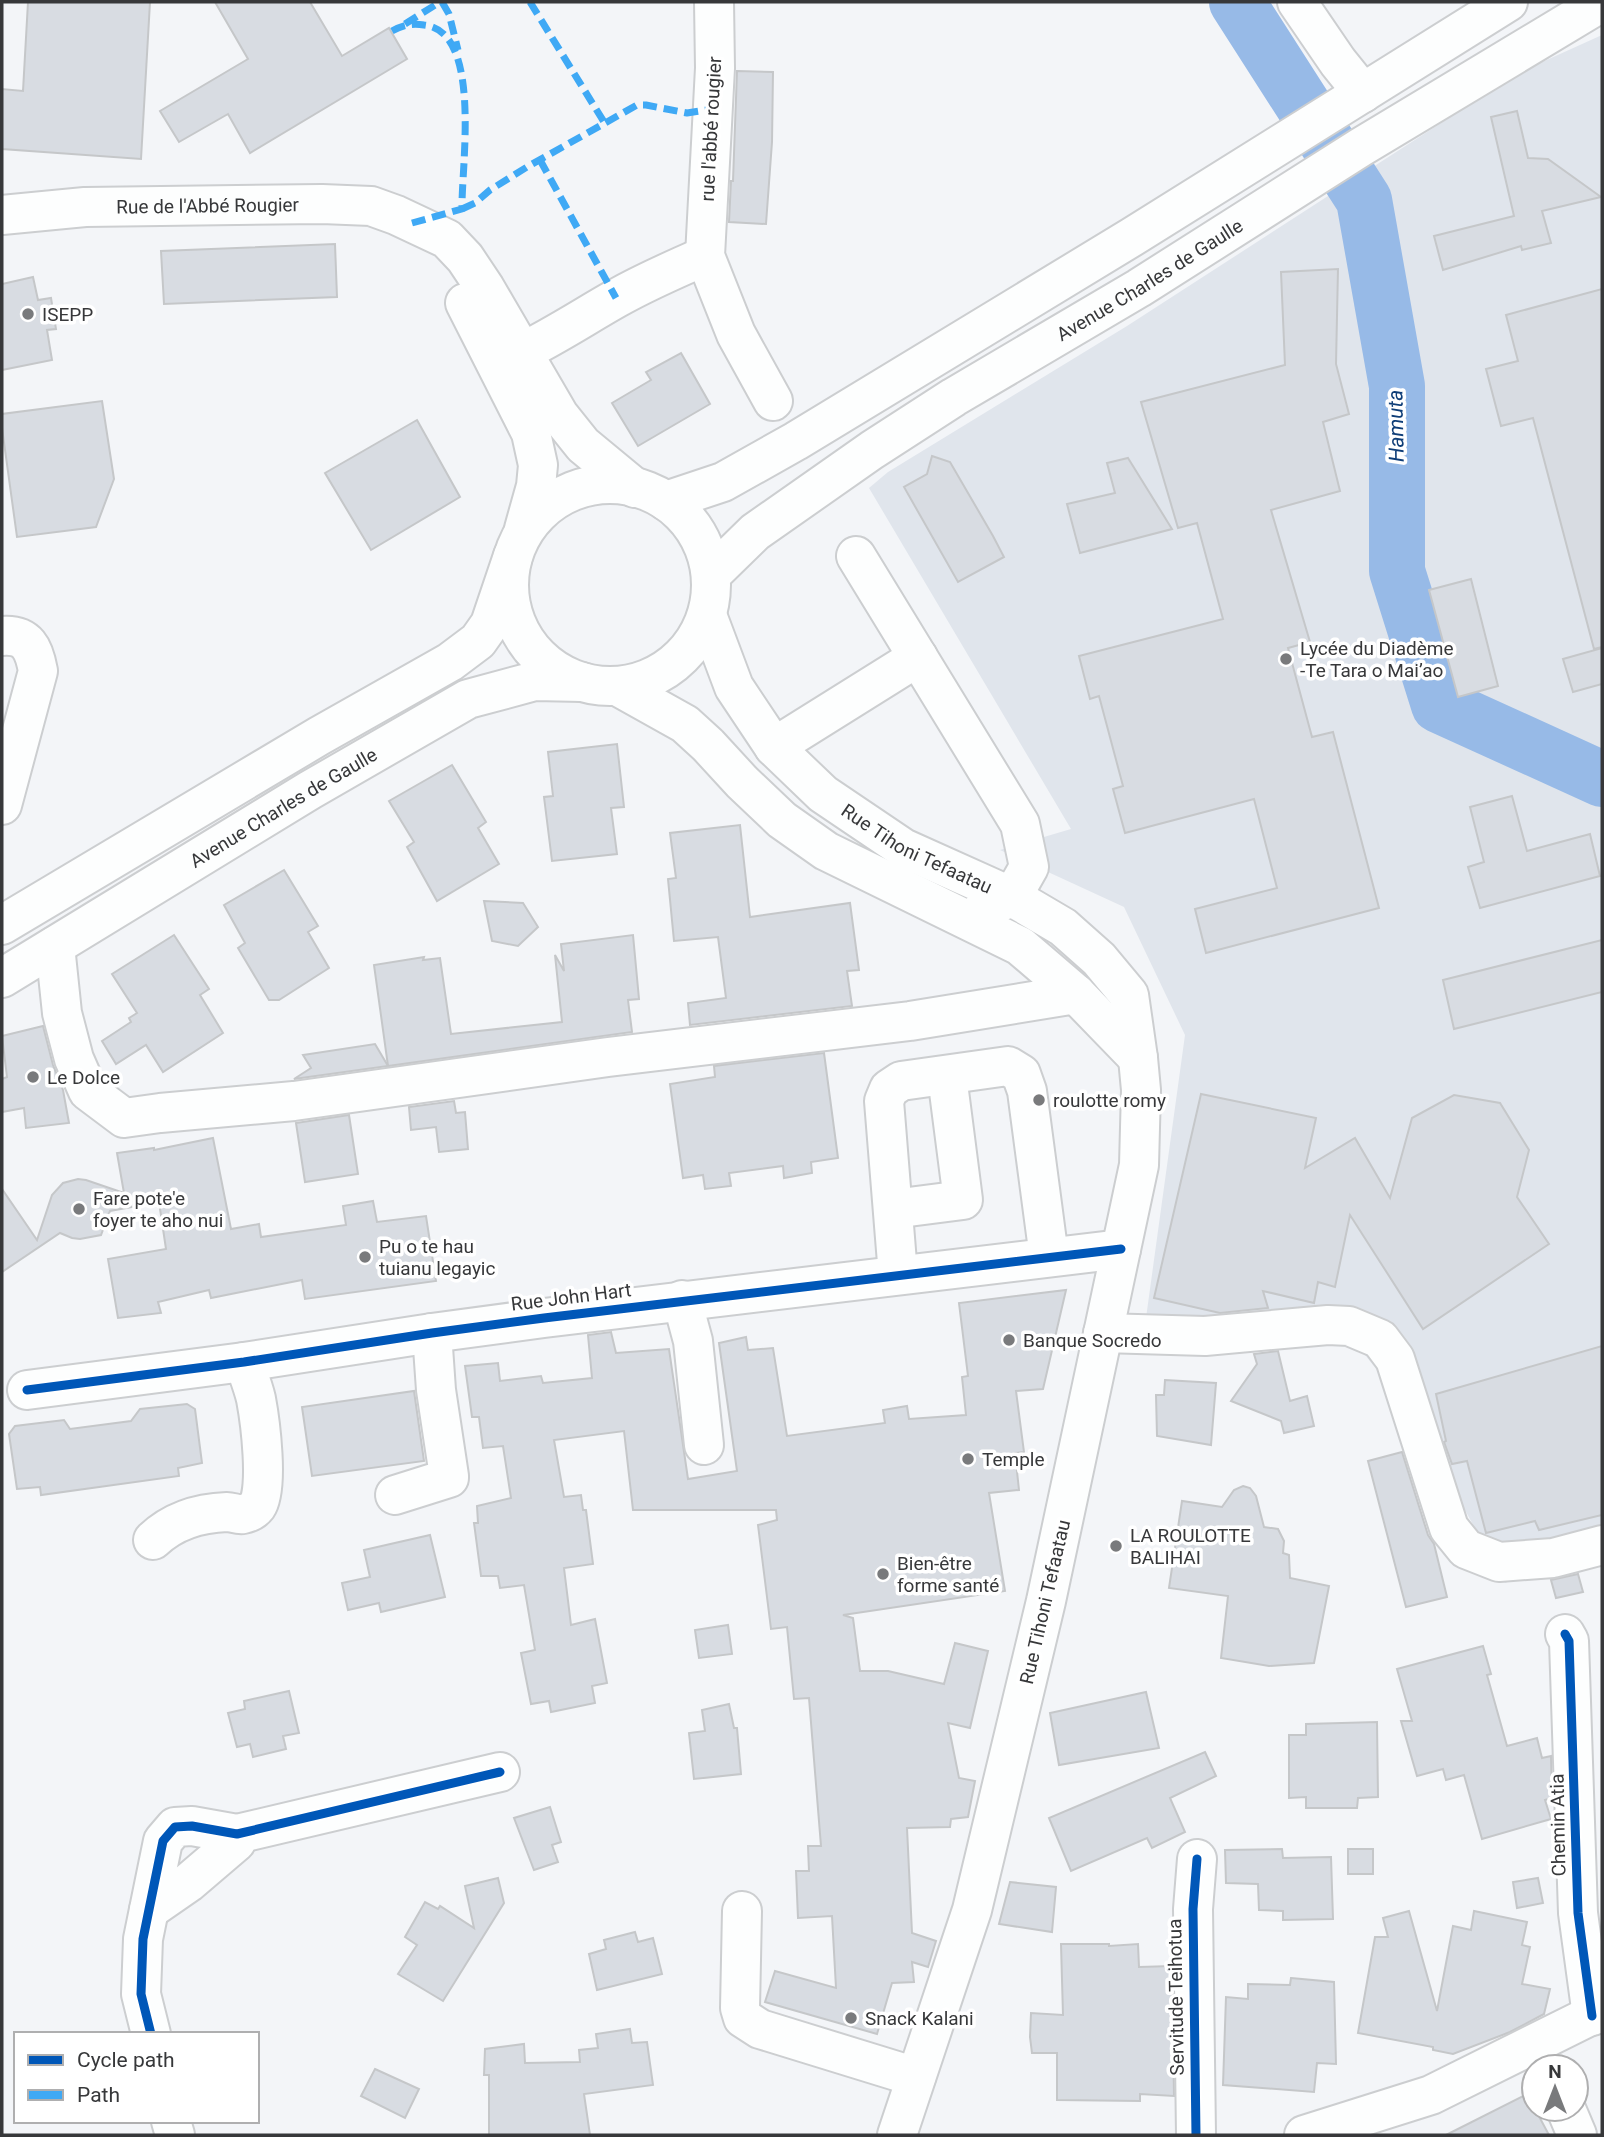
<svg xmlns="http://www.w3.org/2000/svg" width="1604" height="2137" font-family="Roboto,sans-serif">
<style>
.built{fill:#e0e5ec}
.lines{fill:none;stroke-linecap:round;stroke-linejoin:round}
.river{stroke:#97bae7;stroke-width:56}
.building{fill:#d8dce2;stroke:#c5c7c9;stroke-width:2}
.minor-casing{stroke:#ccced0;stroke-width:42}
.major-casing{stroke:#ccced0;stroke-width:42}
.minor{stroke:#fdfefe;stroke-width:38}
.major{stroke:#fdfefe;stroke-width:38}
.quiet{stroke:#3fa9f5;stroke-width:7;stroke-dasharray:14 7;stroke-linecap:butt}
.cycleway-casing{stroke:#fff;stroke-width:13}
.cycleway{stroke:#0057b8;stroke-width:9}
.poi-dot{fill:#797a7c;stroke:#fff;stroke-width:2.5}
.labels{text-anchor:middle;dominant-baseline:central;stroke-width:7;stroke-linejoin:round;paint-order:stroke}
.street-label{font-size:19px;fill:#37383a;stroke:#fff}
.poi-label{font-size:19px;fill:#37383a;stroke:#fff;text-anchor:start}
.water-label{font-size:21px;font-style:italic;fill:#0e3d77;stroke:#fff}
</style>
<rect width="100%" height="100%" fill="#f3f5f8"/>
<path class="built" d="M1602,35V1545L1505,1583L1414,1417L1358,1346L1146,1318L1185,1035L1124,907L1000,850L1071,829L869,488L888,472L1127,326L1520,72Z"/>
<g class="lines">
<path class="river" d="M1237,2L1364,200L1397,386V571L1439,705L1602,779"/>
</g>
<g class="building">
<path d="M28,2H150L141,159L2,149V89L23,91Z"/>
<path d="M215,2H310L342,56L389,28L407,59L250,153L228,114L179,142L160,111L248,59Z"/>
<path d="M737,71L773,72L772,142L766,224L729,222L731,181H733Z"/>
<path d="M1517,111L1528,158L1548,159L1601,197L1542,211L1551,243L1522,250L1521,246L1443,270L1434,236L1514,216L1491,117Z"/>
<path d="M335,244L337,297L164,304L161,251Z"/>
<path d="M1338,269L1336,364L1349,414L1323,422L1340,491L1271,510L1310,642L1288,648L1312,737L1333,732L1379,908L1206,953L1195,909L1277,888L1254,799L1125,833L1113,789L1123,786L1099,696L1090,699L1079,656L1223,619L1197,523L1178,528L1141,402L1285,365L1281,272Z"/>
<path d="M33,277L38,300L51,298L56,329L47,330L52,360L2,370V284Z"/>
<path d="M1602,289V647L1594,649L1533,418L1501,426L1486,369L1518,361L1506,315Z"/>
<path d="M681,353L710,404L638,446L612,403L651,380L646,372Z"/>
<path d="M102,401L114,479L96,527L17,537L2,428V414Z"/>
<path d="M417,420L460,497L371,550L325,473Z"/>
<path d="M932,456L950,462L993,536L1004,557L958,582L904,487L927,474Z"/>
<path d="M1128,458L1172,529L1080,553L1067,504L1115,493L1107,463Z"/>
<path d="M1471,579L1498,686L1458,697L1429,590Z"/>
<path d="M1602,648V684L1573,692L1563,659Z"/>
<path d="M617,744L624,807L611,808L617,854L552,861L544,797L553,796L548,752Z"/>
<path d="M452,765L486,822L478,828L499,864L437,901L407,847L414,842L389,801Z"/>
<path d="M1512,796L1527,851L1590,834L1600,876L1480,908L1468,867L1484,862L1470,807Z"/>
<path d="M740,825L750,917L850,903L859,970L847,971L852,1006L690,1025L688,1003L726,998L718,937L674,941L668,879L676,878L670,833Z"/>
<path d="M284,870L318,926L308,932L329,968L279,1000H269L238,948L245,943L224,905Z"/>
<path d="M484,901L523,903L538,927L518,946L492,941Z"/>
<path d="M174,935L209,989L200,995L223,1033L163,1072L146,1045L116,1064L102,1041L131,1022L129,1018L137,1013L112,974Z"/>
<path d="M633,935L639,999L628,1000L632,1032L388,1066L374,965L424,957L423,960L440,958L451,1034L562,1022L555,955L564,971L561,944Z"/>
<path d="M1602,940V992L1454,1029L1443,980Z"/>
<path d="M43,1026L53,1065L63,1090L69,1123L26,1128L24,1108L2,1112V1079L7,1077L2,1036Z"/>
<path d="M375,1044L388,1066L294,1079L311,1068L303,1055Z"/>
<path d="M824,1053L838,1158L811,1162L812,1173L784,1178L783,1166L729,1173L731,1186L705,1189L703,1175L683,1178L670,1084L715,1077L714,1066Z"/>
<path d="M1201,1094L1316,1118L1305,1168L1355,1138L1390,1198L1412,1118L1454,1095L1500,1103L1529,1150L1517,1197L1549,1244L1423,1329L1350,1215L1335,1287L1318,1282L1314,1303L1263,1291L1268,1308L1220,1313L1154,1298Z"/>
<path d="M454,1101L456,1113L465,1112L468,1149L439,1152L436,1127L411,1130L409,1107Z"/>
<path d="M349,1115L358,1174L305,1182L296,1123Z"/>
<path d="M213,1138L231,1229L259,1224L261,1237L346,1225L343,1206L373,1201L377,1222L426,1216L436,1281L305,1299L302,1280L211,1298L209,1290L158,1302L161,1313L118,1318L108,1259L166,1249L159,1202L110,1211L101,1235L80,1239L72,1238L60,1233L2,1272V1189L37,1240L52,1195L63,1183L78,1179L86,1180L124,1193L117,1153L154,1148V1150Z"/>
<path d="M1066,1290L1043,1389L1016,1391L1024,1452L1015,1453L1019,1490L989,1493L1005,1591L843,1615L853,1618L860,1671H888L944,1684L955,1643L988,1651L970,1728L948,1723L959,1778L975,1781L968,1817L951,1819L950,1827L907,1828L912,1933L936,1941L928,1967L912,1962L914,1982L892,1983L877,2034L765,2002L775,1971L836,1988L832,1916L798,1918L796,1871H809L808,1846H821L809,1698L794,1699L787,1627L771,1629L758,1525L777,1520L776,1510H633L624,1431L554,1440L564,1497L581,1495L583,1510H586L593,1564L564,1568L571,1625L595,1619L607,1683L592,1686L595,1703L551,1712L549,1701L531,1704L521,1653L535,1650L524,1585L500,1588L498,1576H481L474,1523H478L477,1506L511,1498L503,1446L483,1448L479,1417H472L465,1366L498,1363L500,1381L541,1376L543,1383L592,1378L588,1335L611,1332L616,1353L669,1349L688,1479L737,1471L719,1343L746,1337L748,1350L773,1348L787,1436L885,1423L883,1410L907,1406L909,1419L966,1415L962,1377L968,1376L959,1303Z"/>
<path d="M1602,1346V1515L1539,1530L1535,1521L1486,1533L1467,1461L1452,1464L1444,1442L1446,1441L1436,1394Z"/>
<path d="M1278,1351L1290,1401L1307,1396L1314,1426L1284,1433L1281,1421L1231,1401L1257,1364L1254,1354Z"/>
<path d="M1165,1380L1216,1383L1211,1445L1157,1436L1156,1395H1164Z"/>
<path d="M414,1391L424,1461L312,1476L302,1407Z"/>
<path d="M187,1404L195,1409L202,1463L178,1468L179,1476L41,1495L40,1487L17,1489L9,1434L15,1426L64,1420L70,1429L131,1421L140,1409Z"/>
<path d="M1402,1452L1428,1535L1434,1544L1447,1597L1406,1607L1368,1461Z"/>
<path d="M1243,1486L1250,1488L1256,1496L1264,1527L1278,1529L1284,1541L1283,1553L1289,1555L1290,1578L1329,1586L1314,1663L1269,1666L1221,1658L1228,1596L1169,1588L1182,1501L1222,1507L1234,1490Z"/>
<path d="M430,1535L445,1597L381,1612L379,1603L348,1610L342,1583L370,1577L364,1550Z"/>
<path d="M1578,1574L1583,1592L1556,1598L1551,1580Z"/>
<path d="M728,1625L732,1654L699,1658L695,1630Z"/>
<path d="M1483,1646L1491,1674L1487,1675L1507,1746L1537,1738L1542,1758L1551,1756L1552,1798L1545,1800L1551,1819L1482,1839L1464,1775L1446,1780L1443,1769L1417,1776L1401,1721H1412L1397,1669Z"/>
<path d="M289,1691L299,1733L283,1736L286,1749L253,1757L250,1744L237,1747L228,1713L245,1709L244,1701Z"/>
<path d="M1146,1692L1159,1748L1059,1765L1050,1713Z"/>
<path d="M729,1704L734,1728H737L741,1774L694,1779L689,1733L705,1731L702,1710Z"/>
<path d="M1377,1722L1378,1797L1358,1798L1357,1808H1306V1797L1289,1798V1735H1306V1724Z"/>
<path d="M1205,1752L1216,1776L1170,1798L1185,1832L1152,1848L1147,1838L1071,1871L1049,1818Z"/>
<path d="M550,1807L561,1842L552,1845L558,1862L534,1870L514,1818Z"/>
<path d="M1282,1849L1283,1858L1331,1857L1333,1919L1283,1920V1911L1259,1910L1258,1884L1226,1883L1225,1850Z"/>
<rect x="1348" y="1849" width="25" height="25"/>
<path d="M498,1878L504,1903L443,2001L398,1974L417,1945L405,1937L425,1902L438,1909L440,1906L474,1928L465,1886Z"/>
<path d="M1538,1878L1543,1903L1517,1908L1513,1882Z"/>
<path d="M1010,1882L1056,1887L1052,1932L999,1924Z"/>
<path d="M1409,1911L1437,2011L1453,1926L1471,1930L1474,1911L1527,1922L1522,1945L1530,1947L1522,1984L1550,1989L1544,2014L1510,2032L1453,2054L1433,2050V2047L1358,2033L1375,1937H1388L1383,1918Z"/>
<path d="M635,1932L638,1942L653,1938L662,1974L597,1990L589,1954L606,1949L604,1940Z"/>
<path d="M1061,1944H1109V1946L1138,1944L1139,1967L1172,1966L1174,2096L1140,2094V2101L1057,2100V2053H1032L1030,2037L1031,2013L1063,2015Z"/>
<path d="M1291,1978L1334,1982L1336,2064L1317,2063L1314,2092L1223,2085L1226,1997L1248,1999V1984L1290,1985Z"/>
<path d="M630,2029L632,2043L647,2042L653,2085L584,2094L590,2135H489V2075H484L485,2049L524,2044L525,2063L580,2062L579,2050L598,2048L596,2034Z"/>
<path d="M375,2069L419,2089L405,2118L361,2096Z"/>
<path d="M1527,2094L1549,2135H1446Z"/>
</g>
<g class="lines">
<g class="minor-casing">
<g id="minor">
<path d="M714,2L715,68L705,256L736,334L773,401"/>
<path d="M1297,2L1338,62L1363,93"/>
<path d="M522,352C555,336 585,316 617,298C645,282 675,269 705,256"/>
<path d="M856,556L1020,824L1029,867L1012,897L982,910"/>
<path d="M2,636C28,634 34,649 38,671L2,805"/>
<path d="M774,747L918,657"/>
<path d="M55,946L62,1013L74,1059L88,1091L124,1118L160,1113L294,1101L608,1057L910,1021L1076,994"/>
<path d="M893,1209L963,1200L947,1076"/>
<path d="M898,1275L884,1101L889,1089L901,1081L1008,1066L1021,1074L1027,1091L1049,1257"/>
<path d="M682,1300L693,1341L704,1445"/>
<path d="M1103,1333L1205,1336L1328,1325L1349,1326L1380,1339L1395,1359L1449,1528L1466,1549L1499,1562L1553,1558L1602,1545"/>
<path d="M27,1390L244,1362L432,1333L544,1318L1121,1249"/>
<path d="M395,1495L449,1478V1476L436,1390L432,1333"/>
<path d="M153,1540C173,1521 199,1513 227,1512C232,1512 238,1515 243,1514C248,1513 254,1510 257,1506C269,1489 260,1420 256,1399C253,1386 248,1374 244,1362"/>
<path d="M1565,1634L1569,1641L1578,1913L1592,2016"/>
<path d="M149,1910L188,1883L236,1842L237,1834"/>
<path d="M742,1911L740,2008L743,2018L760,2029L916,2077"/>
<path d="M151,2034L141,1994L143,1939L163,1841L175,1827L192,1826L237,1834L500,1772"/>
<path d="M1566,2109L1577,2135"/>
<path d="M171,2121L175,2135"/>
<path d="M1196,2135L1193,1909L1197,1859"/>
<path d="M1304,2135L1431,2095L1602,2010"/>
</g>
</g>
<g class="major-casing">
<g id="major">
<path id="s1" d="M2,215L85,207L322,204L371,206L396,215L447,239L465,258L485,288L559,415L583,445L635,488"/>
<path d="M465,303L531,433L538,465L536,486L524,529"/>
<circle cx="610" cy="585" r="101"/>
<path d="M666,501L723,482L796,441L1132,237L1508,2"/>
<path id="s2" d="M711,575L755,532L872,450L954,397L1139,288L1361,147L1602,2"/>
<path id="s3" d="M707,615L734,687L774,747L823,794L903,848L1012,897L1063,927L1099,959L1129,995L1138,1058L1141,1090L1139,1165L1046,1601L972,1910L897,2135"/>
<path d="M617,686L685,724L708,745L742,782L782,820L826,851L1020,946L1076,994L1138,1058"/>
<path d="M2,925L319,736L450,662L478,641L490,624L513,556"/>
<path id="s4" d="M2,978L310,790L468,699L535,681L582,682"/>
</g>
</g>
<use href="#minor" class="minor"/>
<use href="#major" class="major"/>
<g class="quiet">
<path d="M442,2L449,14L458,50"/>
<path d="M530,2L604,122"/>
<path d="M405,24L440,2"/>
<path d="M392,31C403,25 412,23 424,25C483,31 461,168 462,209L412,223"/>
<path d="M540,160L616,298"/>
<path d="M462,209L475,203L490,190L527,167L637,105H646L687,113L713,109"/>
</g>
<g class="cycleway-casing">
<g id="cycleway">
<path d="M27,1390L244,1362L432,1333L544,1318L1121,1249"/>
<path d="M1565,1634L1569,1641L1578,1913L1592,2016"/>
<path d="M151,2034L141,1994L143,1939L163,1841L175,1827L192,1826L237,1834L500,1772"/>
<path d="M1196,2135L1193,1909L1197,1859"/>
</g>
</g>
<use href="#cycleway" class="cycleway"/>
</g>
<g class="poi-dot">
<circle cx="28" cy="314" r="7"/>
<circle cx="1286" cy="659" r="7"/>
<circle cx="33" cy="1077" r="7"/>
<circle cx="1039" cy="1100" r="7"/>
<circle cx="79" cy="1209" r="7"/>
<circle cx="365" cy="1257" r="7"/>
<circle cx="1009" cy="1340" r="7"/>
<circle cx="968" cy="1459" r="7"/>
<circle cx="1116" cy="1546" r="7"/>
<circle cx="883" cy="1574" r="7"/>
<circle cx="851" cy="2018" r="7"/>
</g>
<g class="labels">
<g class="street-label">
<text transform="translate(711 129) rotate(-87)">rue l'abbé rougier</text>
<text stroke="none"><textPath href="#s1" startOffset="206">Rue de l'Abbé Rougier</textPath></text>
<text stroke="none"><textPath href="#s2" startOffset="530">Avenue Charles de Gaulle</textPath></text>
<text stroke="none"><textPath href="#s4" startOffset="329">Avenue Charles de Gaulle</textPath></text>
<text stroke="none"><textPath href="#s3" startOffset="326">Rue Tihoni Tefaatau</textPath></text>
<text transform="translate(571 1297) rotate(-7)">Rue John Hart</text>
<text transform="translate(1045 1602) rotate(-77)">Rue Tihoni Tefaatau</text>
<text transform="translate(1558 1825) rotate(-91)">Chemin Atia</text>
<text transform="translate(1176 1997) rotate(-91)">Servitude Teihotua</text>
</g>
<g class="poi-label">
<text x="42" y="314">ISEPP</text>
<text x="1300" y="648">Lycée du Diadème<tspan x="1300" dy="22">-Te Tara o Mai’ao</tspan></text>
<text x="47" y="1077">Le Dolce</text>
<text x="1053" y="1100">roulotte romy</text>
<text x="93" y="1198">Fare pote'e<tspan x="93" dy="22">foyer te aho nui</tspan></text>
<text x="379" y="1246">Pu o te hau<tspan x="379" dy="22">tuianu legayic</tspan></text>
<text x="1023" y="1340">Banque Socredo</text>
<text x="982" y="1459">Temple</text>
<text x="1130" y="1535">LA ROULOTTE<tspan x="1130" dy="22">BALIHAI</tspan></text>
<text x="897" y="1563">Bien-être<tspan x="897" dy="22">forme santé</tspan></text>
<text x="865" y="2018">Snack Kalani</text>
</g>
<g class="water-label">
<text transform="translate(1396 426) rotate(-91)">Hamuta</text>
</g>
</g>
<rect width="1604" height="2137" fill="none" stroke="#37383a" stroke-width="7"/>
<rect x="14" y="2032" width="245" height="91" fill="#ffffff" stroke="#afafb0" stroke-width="2"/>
<rect x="28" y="2055" width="35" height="10" fill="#0057b8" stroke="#afafb0" stroke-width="2"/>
<text x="77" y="2067" font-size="21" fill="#37383a">Cycle path</text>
<rect x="28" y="2090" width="35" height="10" fill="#3fa9f5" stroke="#afafb0" stroke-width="2"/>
<text x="77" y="2102" font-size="21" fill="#37383a">Path</text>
<g transform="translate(1555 2088)"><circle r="33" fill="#ffffff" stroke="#afafb0" stroke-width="2"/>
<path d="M0-5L12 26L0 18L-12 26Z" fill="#797a7c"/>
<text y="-10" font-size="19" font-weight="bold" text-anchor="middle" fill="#37383a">N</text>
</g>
</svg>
